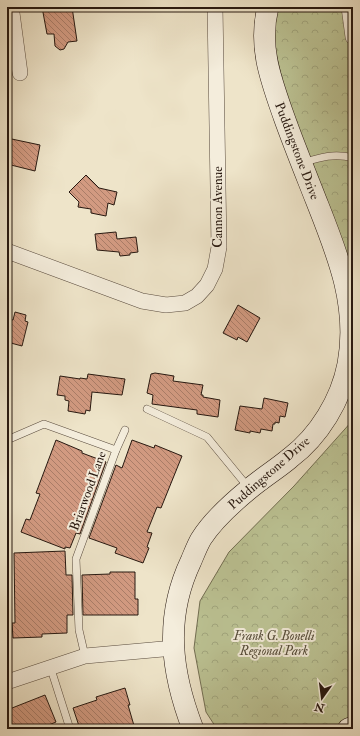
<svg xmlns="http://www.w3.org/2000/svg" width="360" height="736" font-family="'IM FELL Double Pica',serif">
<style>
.forest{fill:url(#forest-crowns);stroke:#726e52}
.building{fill:url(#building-back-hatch);stroke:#271810}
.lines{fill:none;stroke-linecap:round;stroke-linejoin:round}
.lane-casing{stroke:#594b3e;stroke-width:8}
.street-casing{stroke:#594b3e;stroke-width:16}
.secondary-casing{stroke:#271810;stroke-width:22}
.lane{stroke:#f4eddc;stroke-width:7}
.street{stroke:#f4eddc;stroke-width:15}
.secondary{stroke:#f4eddc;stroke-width:21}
.labels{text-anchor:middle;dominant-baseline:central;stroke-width:4;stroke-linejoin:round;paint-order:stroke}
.street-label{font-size:13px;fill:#271810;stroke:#f4eddc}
.park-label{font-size:13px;font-style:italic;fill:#544b38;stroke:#f4eddc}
</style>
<defs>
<pattern id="forest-crowns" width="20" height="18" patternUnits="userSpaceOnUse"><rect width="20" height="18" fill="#bcc394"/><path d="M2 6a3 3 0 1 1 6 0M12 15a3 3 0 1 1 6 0" fill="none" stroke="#a2a77f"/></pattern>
<pattern id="building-back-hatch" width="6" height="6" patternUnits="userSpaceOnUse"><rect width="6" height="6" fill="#d29a81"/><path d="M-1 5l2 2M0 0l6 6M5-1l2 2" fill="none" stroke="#aa7d68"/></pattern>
</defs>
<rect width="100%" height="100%" fill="#eee4c9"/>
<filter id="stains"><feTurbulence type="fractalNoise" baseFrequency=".005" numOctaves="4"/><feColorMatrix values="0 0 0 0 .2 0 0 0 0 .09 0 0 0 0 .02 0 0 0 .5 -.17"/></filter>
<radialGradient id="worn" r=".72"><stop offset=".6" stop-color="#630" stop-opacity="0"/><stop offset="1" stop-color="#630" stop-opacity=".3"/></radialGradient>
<g class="forest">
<path d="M268,7H353V341L300,159L267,13Z"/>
<path d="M353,420V727L343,729H217L206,712L194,648L200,601L229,552L294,486Z"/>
</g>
<g class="building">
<path d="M42,7H72L77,41L68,42L64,49L60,50L55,46L54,34H47Z"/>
<path d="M7,138L40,145L35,171L7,164Z"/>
<path d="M86,175L99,188L117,192L114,205L108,203L106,216L91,213V209L78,207L79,202L69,192Z"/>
<path d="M116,232L117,239L136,237L138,252L130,253V255L120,256L119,252L97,250L95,234Z"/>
<path d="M238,305L260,318L247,342L238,337L237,340L223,333Z"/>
<path d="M15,312L26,315L25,321L28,322L22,346L7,342V319L13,320Z"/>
<path d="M155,373L174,376L173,381L203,385L201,395H203V397L220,400L218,417L197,414V410L152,404L153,395L147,393L151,374Z"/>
<path d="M88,374L125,379L122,395L92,392L90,411L86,410L85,414L68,411L69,401L65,400V396L57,395L60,376L80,379V378L87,379Z"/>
<path d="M264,398L288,403L285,417L280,416L279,423L275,422V424H273L272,431L261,429L260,433L250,431V433L235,430L240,406L262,409Z"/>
<path d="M56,440L82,451V453L106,462L80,534L76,533L70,548L65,547V549L21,532L26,519L30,520L40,494L36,493Z"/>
<path d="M132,440L154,448L155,445L182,456L161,508L157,507L147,532L152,533L147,547L149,548L143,563L115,553L117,548L89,538L116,465L122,468Z"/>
<path d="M65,551L66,575H72L73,615H67V633L42,634V637L13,638L12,623H15L14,553Z"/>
<path d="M110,572H135V599H138V615H83L82,575L110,574Z"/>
<path d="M125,688L130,705H128L135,729H80L73,708L97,700L96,697Z"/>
<path d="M45,695L56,722L39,729H7V710Z"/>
</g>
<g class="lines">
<g class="lane-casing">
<g id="lane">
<path d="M303,163C320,157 335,153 353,158"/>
<path d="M147,409L207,437L248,487"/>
<path d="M7,440L44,424L116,450L76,559L79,630L85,656"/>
<path d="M116,450L125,430"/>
<path d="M50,666L70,729"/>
</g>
</g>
<g class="street-casing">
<g id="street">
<path d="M7,7L12,13L20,73"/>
<path d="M349,7L353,37"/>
<path d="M7,251L142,301L166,305L185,303L197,296L207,285L215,269L219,247L215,7"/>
<path d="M7,682L85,656L174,648"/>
</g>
</g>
<g class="secondary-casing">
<g id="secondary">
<path d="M193,729C171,672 164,618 191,561C194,554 197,546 201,539C213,520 231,504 248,490C262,478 277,469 290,458C319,436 341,400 348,364C359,305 337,253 316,200C305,172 294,145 284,117C271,80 258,47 268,7"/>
<path d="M348,729L353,727"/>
</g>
</g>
<use href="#lane" class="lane"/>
<use href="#street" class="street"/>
<use href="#secondary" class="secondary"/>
</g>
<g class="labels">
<g class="street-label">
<text transform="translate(297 151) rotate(69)">Puddingstone Drive</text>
<text transform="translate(218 207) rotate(-90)">Cannon Avenue</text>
<text transform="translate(269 473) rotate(-41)">Puddingstone Drive</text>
<text transform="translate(88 491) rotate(-70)">Briarwood Lane</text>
</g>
<g class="park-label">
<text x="274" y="636">Frank G. Bonelli<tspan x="274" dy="15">Regional Park</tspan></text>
</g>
</g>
<rect width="360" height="736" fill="none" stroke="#eee4c9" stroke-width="24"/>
<rect x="8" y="8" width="344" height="720" fill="none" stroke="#271810" stroke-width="2"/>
<rect x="12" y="12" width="336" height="712" fill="none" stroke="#271810"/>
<g transform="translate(322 698) rotate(194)" stroke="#f4eddc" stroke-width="3" paint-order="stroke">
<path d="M0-3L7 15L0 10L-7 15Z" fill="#271810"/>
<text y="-6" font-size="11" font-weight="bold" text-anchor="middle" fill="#271810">N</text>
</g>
<rect width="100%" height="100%" filter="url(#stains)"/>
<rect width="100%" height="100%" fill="url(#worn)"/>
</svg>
